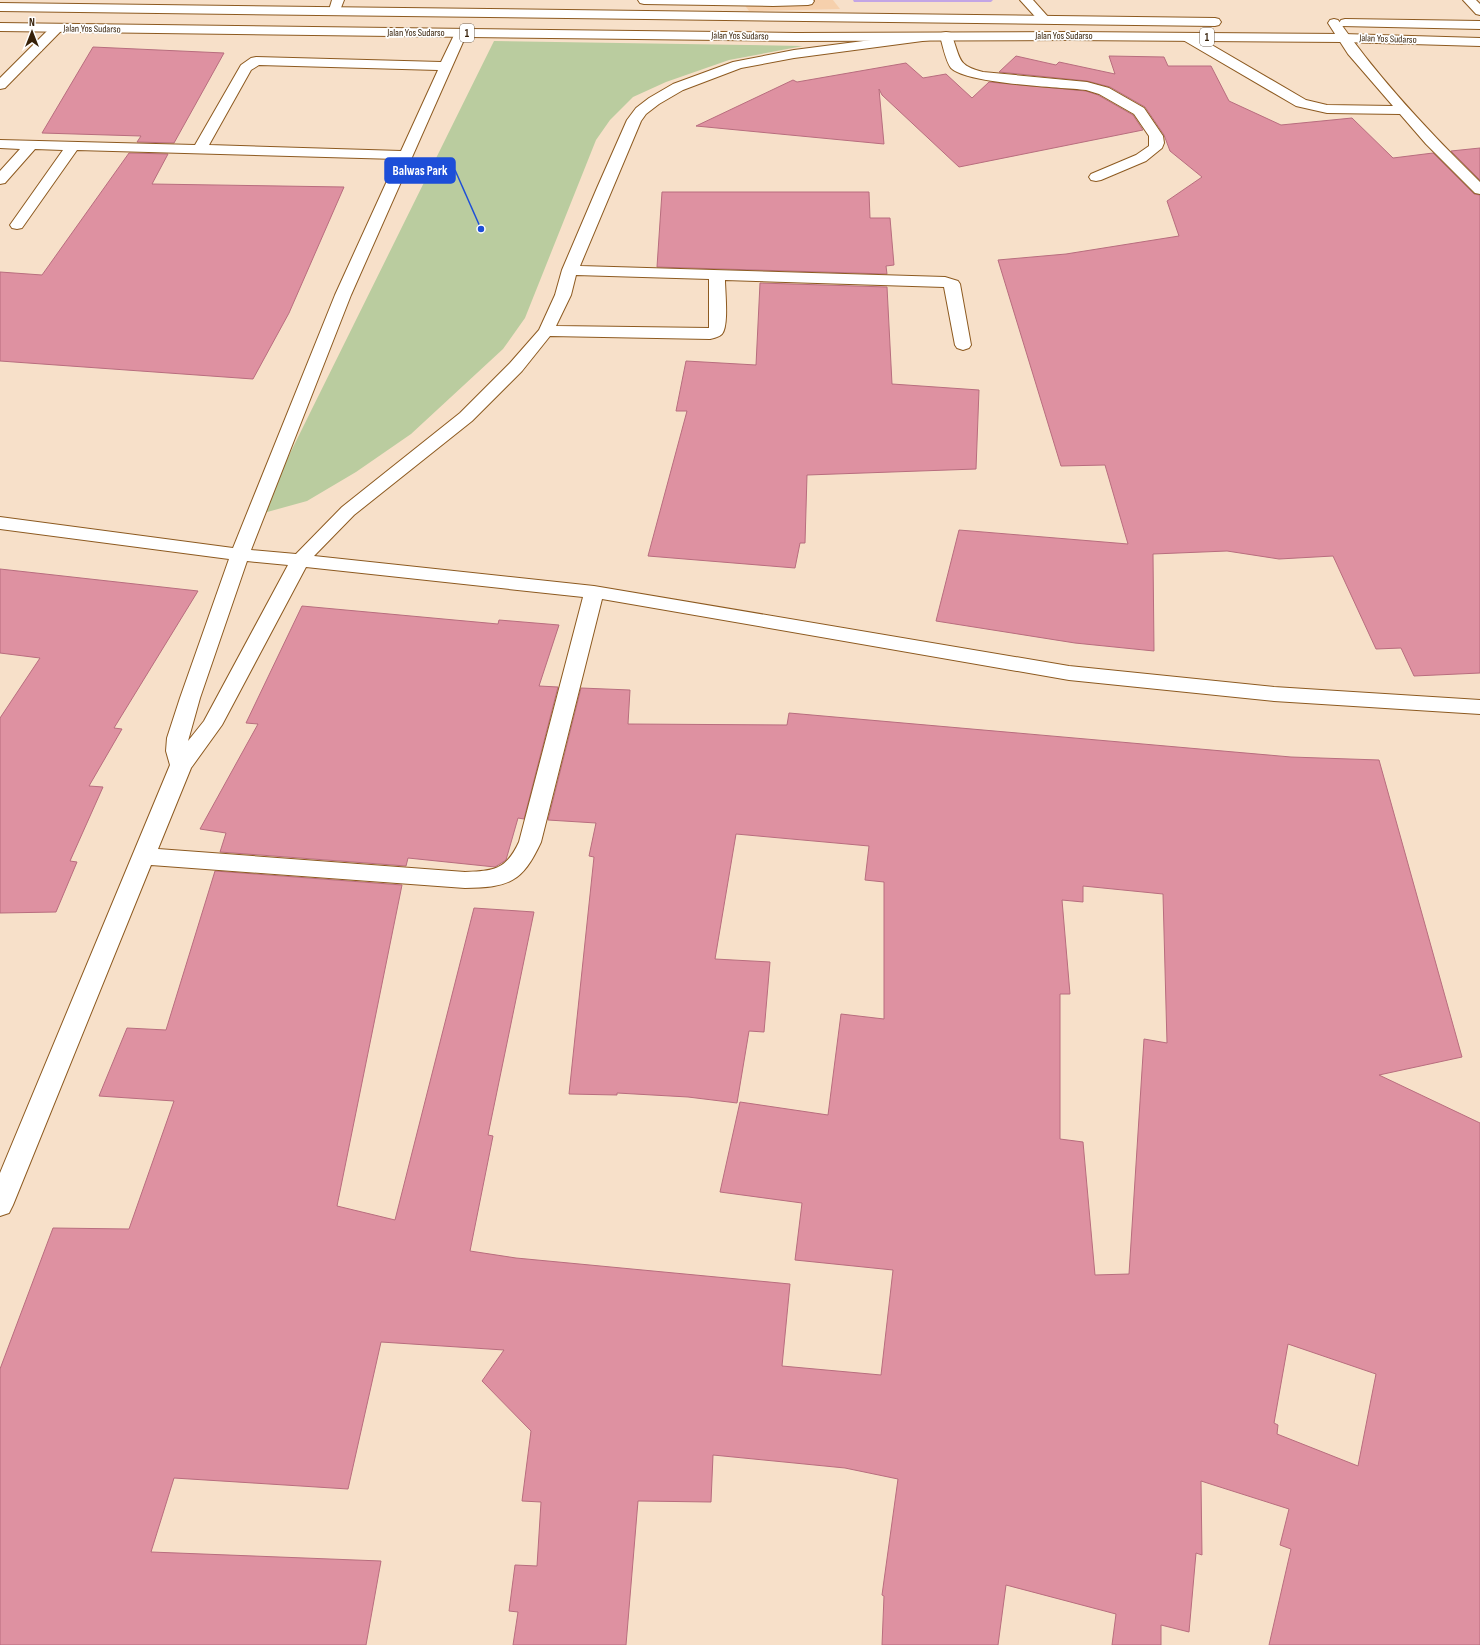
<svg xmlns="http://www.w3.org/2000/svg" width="1480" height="1645" font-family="'Sofia Sans Condensed',sans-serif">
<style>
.built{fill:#f6d0ac}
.green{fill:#bacc9f}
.water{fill:#c3a5e5}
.building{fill:#de91a1;stroke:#b86d7e;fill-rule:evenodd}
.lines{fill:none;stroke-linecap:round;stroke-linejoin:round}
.minor-casing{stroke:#8d5a20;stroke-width:2}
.highway-casing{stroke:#8d5a20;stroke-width:2}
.minor{fill:#fff;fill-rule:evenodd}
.highway{fill:#fff;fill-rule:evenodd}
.labels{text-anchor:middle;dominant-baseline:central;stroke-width:3.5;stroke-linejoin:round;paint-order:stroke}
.far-street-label{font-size:10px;fill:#362008;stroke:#fff}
.shield{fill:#fff;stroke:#726352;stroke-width:1}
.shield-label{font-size:11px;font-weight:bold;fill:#362008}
.leader{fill:none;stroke:#1d4ed8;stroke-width:1.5}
.callout-dot{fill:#1d4ed8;stroke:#fff;stroke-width:1.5}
.callout{fill:#1d4ed8;stroke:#1d4ed8;stroke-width:1.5}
.callout-label{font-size:13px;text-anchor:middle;font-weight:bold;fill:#fff}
</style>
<rect width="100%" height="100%" fill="#f7e0c9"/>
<path class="built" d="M741,0H833L840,9L749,11Z"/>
<path class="green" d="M494,41L803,46L729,60L666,82L633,97L610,120L596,140L525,318L503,349L411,434L356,472L307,501L260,514Z"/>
<path class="water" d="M853,0H993L991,2H854Z"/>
<g class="building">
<path d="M93,47L224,53L174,143L137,142L141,136L42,133Z"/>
<path d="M1016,56L1056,65L1059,62L1115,74L1109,56L1164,57L1168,66H1211L1229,101L1281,125L1352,118L1393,158L1433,153L1474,194L1480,195V673L1414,676L1401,648L1376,649L1333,556L1279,559L1227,551L1153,554L1154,651L1075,643L936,621L959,530L1128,544L1105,465L1061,466L998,260L1066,254L1179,236L1167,201L1202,177L1170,151L1164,135L1145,107L1110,87L1087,81L999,72Z"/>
<path d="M906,63L923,78L946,74L972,98L989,82L1086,91L1098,95L1133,115L1143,130L959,167L882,95L879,89L884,144L696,126L793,80L797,82Z"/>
<path d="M1480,148V180L1451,151Z"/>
<path d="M129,153L168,154L152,184L344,187L289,313L253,379L0,361V272L42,275Z"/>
<path d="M662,192H869L870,218H890L894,265L886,266L887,274L657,267Z"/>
<path d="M760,283L887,287L892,384L979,390L976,469L807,475L805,543H800L795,568L648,556L687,411H676L686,361L756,365Z"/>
<path d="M0,569L198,591L114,728L122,729L89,786L103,787L70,861L77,862L56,912L0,913V718L40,658L0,653Z"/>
<path d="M302,606L498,624L499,620L559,625L539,686L558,687L524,819L518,818L506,860L503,862L495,867L408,858L406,866L220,852L226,833L200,829L258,724L246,723Z"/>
<path d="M581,688L630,690L628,724L787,725L789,713L1291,757L1379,760L1462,1057L1379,1075L1480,1123V1645H1269L1291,1549L1280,1545L1289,1509L1201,1481L1202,1555L1196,1553L1189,1632L1161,1625V1645H1112L1116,1614L1006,1585L998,1645H882L884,1596L882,1595L898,1479L845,1468L713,1455L711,1502L638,1501L626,1645H513L518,1612L509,1611L515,1565L537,1566L541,1502L522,1501L531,1431L482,1381L504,1350L381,1342L348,1489L174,1478L151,1552L381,1561L366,1645H0V1369L53,1228L129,1229L174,1101L99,1096L127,1028L166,1030L215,871L402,885L337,1206L395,1220L474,908L534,912L488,1135L493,1136L470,1251L516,1258L790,1284L782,1366L881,1375L893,1270L795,1260L802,1203L720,1192L740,1102L828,1115L841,1014L884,1019V882L865,880L869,846L736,834L715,959L770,962L764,1032L749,1031L737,1103L688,1097L617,1093V1095L569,1094L594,857L589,856L596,823L548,820ZM1083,886L1163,894L1167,1043L1144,1039L1129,1274L1095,1275L1083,1142L1060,1139V994H1070L1062,900L1083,902ZM1288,1344L1376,1374L1358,1466L1277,1434L1278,1425L1274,1423Z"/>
</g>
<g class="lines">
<g class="minor-casing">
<g id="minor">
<path d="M332,0H344L339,13H331L329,10Z"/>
<path d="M638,0H813L814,1L812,4L808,5L773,6L644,4L640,3Z"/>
<path d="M1020,0H1033L1050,19L1048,22H1040Z"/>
<path d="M1463,0H1476L1480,4V15L1476,14Z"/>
<path d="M1334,19L1338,20C1379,79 1429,132 1480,182V194L1475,193L1426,144L1400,114L1327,113L1296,106L1183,40L1182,37L1183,34H1193L1306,100L1327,105L1393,106L1348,54L1328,23L1330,20Z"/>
<path d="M57,24L61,25L63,28L61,31L5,88L0,89V78L53,25Z"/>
<path d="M461,29L465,30L467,33L351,295L251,550L296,554L342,507L460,413L510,363L539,330L555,295L562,270L597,188L627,120L636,108L649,98L673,84L733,62L794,50L925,33L930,34L931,37L930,40L794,58L741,68L683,90L659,104L646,114L641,121L580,266L945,277L958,281L960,284L971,345L969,348L963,350L957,348L955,345L944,287L725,280C725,291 729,326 722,334C719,337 714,338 710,339L550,336L522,371L472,421L354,515L314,556L594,586L1069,666L1274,687L1480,700V714L1274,701L1069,680L602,599L541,842C522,883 509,887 465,888L151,865L13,1205L9,1213L0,1216V1173L170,765L166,751L167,738L180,698L229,559L0,529V517L233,548L335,295L397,159L77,150L22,228L17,229L12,228L10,225L63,150L35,149L5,183L0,184V171L20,149L0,148V140L195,145L241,65L251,58L256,57L441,62L455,33L457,30ZM259,65L438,70L401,151L209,145L251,70ZM576,275L709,279V328L556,326L571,295ZM247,561L288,565L204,721L188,741L200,698ZM306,567L583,597L519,842C506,870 494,871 465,872L158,849L191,768L222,725Z"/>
<path d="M946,32L951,33L952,36C961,60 957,65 983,72L1087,82L1109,88L1144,108L1163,136L1164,143L1162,148L1146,161L1101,180L1096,181L1091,180L1089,177L1091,174L1136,155L1149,146V136L1134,114L1099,94L1086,90C1059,87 967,84 951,68C946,62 942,43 940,36L941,33Z"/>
</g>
</g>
<g class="highway-casing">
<g id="highway">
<path d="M0,3L1215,18L1219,19L1221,22L1219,25L1215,26L0,11Z"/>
<path d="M1345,19L1480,21V29L1341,26L1339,23L1341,20Z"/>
<path d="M0,23L796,33L1069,32L1343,34L1480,38V46L1343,42L1069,40L796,41L0,31Z"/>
</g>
</g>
<use href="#minor" class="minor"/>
<use href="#highway" class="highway"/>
</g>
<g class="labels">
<g class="far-street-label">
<text transform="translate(92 29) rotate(1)">Jalan Yos Sudarso</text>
<text x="416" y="33">Jalan Yos Sudarso</text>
<text transform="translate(740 36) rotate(1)">Jalan Yos Sudarso</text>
<text x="1064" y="36">Jalan Yos Sudarso</text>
<text transform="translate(1388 39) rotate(2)">Jalan Yos Sudarso</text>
</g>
<g class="shield">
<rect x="460" y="24" width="14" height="18" rx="3"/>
<rect x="1200" y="28" width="14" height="18" rx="3"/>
</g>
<g class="shield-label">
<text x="467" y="33">1</text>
<text x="1207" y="37">1</text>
</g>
</g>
<path class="leader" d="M481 229L455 170"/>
<circle class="callout-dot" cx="481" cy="229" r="4"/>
<rect class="callout" x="385" y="158" width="70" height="25" rx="4"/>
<g class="callout-label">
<text x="420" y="175">Balwas Park</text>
</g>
<g transform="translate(32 32)" stroke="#ffffff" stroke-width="3" paint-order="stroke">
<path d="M0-3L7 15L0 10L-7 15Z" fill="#362008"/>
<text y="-6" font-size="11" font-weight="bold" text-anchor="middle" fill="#362008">N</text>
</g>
</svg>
